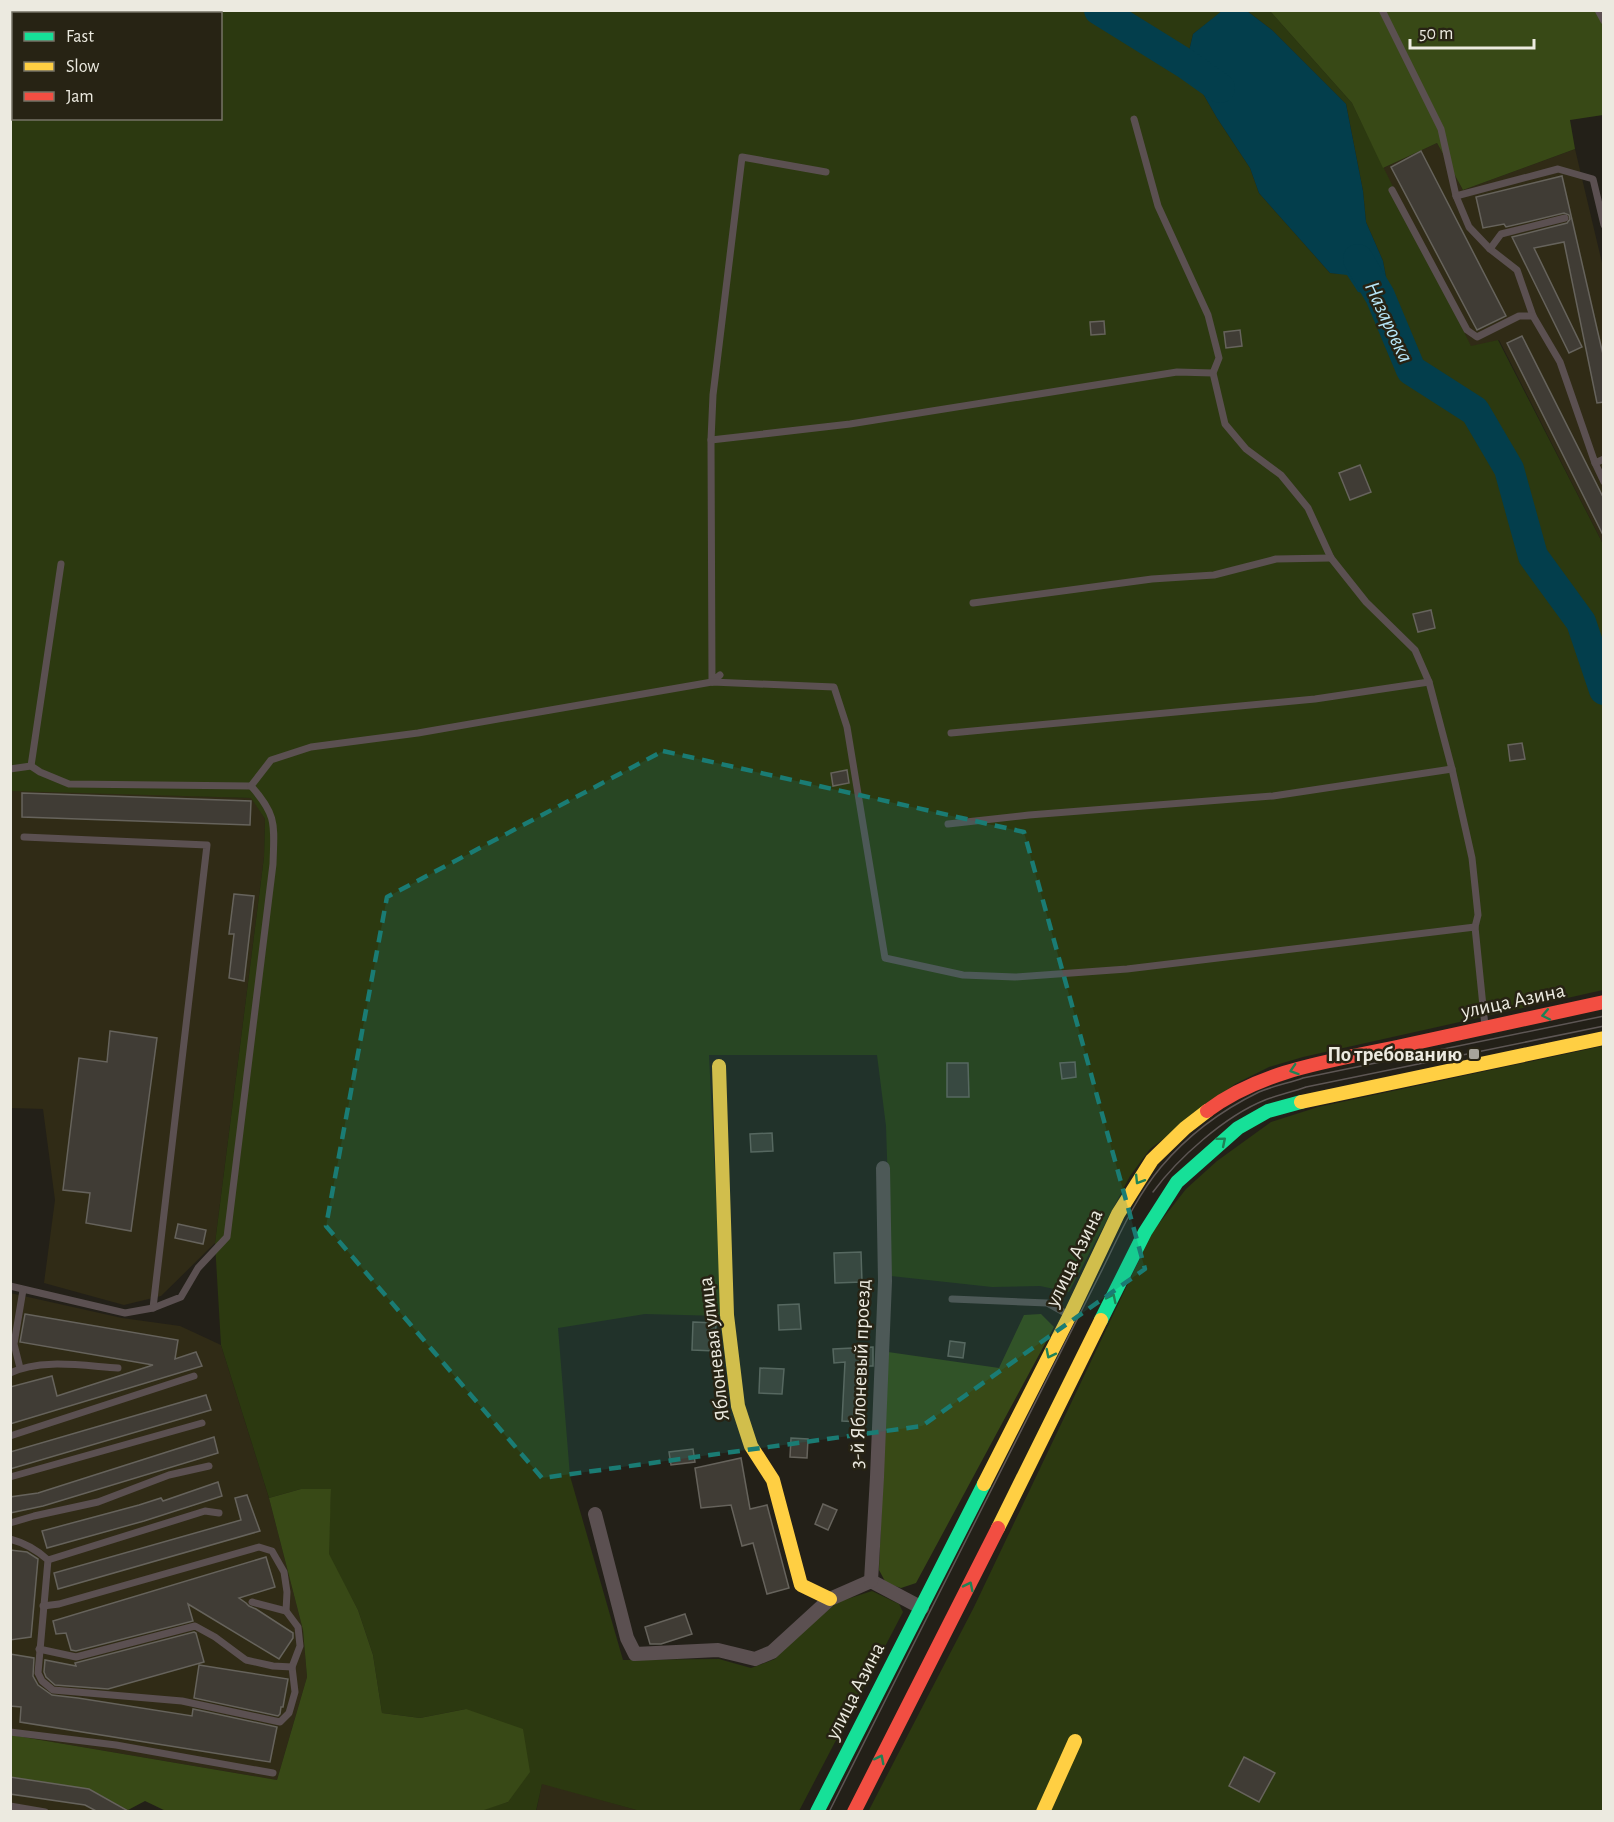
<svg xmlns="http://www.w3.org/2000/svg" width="1614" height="1822" font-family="'Alegreya Sans',sans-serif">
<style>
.built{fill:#302b16}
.green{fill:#2c3910;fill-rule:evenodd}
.forest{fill:#384916}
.water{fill:#033e4c}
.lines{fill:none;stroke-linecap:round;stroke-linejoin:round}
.river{stroke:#033e4c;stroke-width:30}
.building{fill:#403c35;stroke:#66635c;stroke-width:1.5}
.lane{stroke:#5b5051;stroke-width:7}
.street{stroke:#5b5051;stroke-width:14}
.fast{stroke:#16e098;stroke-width:14}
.slow{stroke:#ffcf43;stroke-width:14}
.jam{stroke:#f24e42;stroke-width:14}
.tram{stroke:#5d5654;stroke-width:1.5}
.oneway{stroke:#1e8256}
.marked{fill:#1a7c74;fill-opacity:0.2;stroke:#1a7c74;stroke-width:4.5;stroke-dasharray:12 8;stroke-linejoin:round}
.poi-dot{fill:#a6a39a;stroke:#272314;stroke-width:2}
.labels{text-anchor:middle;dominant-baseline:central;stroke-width:5;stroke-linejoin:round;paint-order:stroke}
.street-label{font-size:21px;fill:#eceae0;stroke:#272314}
.poi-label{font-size:21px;font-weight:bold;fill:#eceae0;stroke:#272314;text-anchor:end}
.water-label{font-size:22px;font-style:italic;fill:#b7e7f9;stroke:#272314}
</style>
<rect width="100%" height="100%" fill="#232018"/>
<g class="built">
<path d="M1437,143L1463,190L1575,149L1603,267V544L1499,340L1471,347L1383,168Z"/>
<path d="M22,790L252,798L265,819L264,857L215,1243L161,1296L124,1305L44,1283L55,1200L43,1109L11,1108V791Z"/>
<path d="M10,1293L122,1318L180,1326L221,1345L269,1498L303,1630L307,1677L277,1780L11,1735Z"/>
<path d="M11,1777L89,1789L128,1810L11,1812Z"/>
<path d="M542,1783L640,1811L536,1812Z"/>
</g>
<g class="green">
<path d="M10,11H1223L1193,34L1186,64L1217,118L1250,168L1259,193L1330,273L1386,277L1383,261L1366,222L1363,191L1346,104L1272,30L1247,11H1270L1352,103L1471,346L1498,340L1603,544V990L1303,1057L1269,1067L1235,1084L1150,1149L1130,1176L1069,1292L1040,1286L992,1287L891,1276L886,1126L877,1055H709L722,1316L645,1314L558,1328L570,1476L623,1660L719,1659L751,1668L775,1659L801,1632L838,1602L872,1591L899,1604L903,1612L799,1811H640L542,1784L536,1811H478L508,1802L466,1709L420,1718L382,1713L373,1655L358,1610L328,1554L331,1490L301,1489L269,1498L221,1345L215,1243L264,857L265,819L251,798L11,791ZM14,14H220V118H14Z"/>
<path d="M1603,1046V1811L868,1812L974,1607L1153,1231L1186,1189L1217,1161L1271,1122L1318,1107Z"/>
</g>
<g class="forest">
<path d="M1270,11H1603V115L1570,120L1575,149L1463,190L1437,143L1383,168L1352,103Z"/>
<path d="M1041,1314L1054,1327L916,1583L901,1588L886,1583L879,1570L888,1352L999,1368L1024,1315Z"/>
<path d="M301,1489H331L329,1554L358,1610L373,1655L382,1713L420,1718L466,1709L523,1729L530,1772L508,1802L478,1812H168L145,1801L128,1810L89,1789L11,1777V1735L277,1780L307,1677L303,1630L269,1498Z"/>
</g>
<path class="water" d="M1223,10L1247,11L1272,30L1346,104L1363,191L1366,222L1383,261L1386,277L1380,296L1358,292L1347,275L1330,273L1259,193L1250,168L1217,118L1186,64L1193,34Z"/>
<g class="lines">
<g class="river">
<path d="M1099,10L1186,64L1220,88"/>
<path d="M1358,259L1380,296L1411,370L1475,411L1509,469L1533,556L1581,622L1604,690"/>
</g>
</g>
<g class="building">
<path d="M1421,151L1506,316L1477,330L1391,167Z"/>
<path d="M1562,176L1601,346L1604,358V402L1597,403L1564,242L1534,248L1582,347L1569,353L1512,237L1567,223L1570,219L1569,215L1564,213L1506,227L1504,224L1483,228L1476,197Z"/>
<path d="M1104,321L1105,334L1091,335L1090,322Z"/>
<path d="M1240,330L1242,346L1226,348L1224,332Z"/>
<path d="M1522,336L1604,499V537L1507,343Z"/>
<path d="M1360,465L1371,492L1350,500L1339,473Z"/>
<path d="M1431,610L1435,628L1418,632L1413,614Z"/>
<path d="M1522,743L1525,759L1510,761L1508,745Z"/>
<path d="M847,770L849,783L833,786L831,773Z"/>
<path d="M22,793L251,801L250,825L22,817Z"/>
<path d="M234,894L254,896L244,981L229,978L234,934H229Z"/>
<path d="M110,1031L157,1038L131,1231L86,1223L90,1193L63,1190L79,1058L107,1062Z"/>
<path d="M1075,1062L1076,1077L1062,1079L1060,1063Z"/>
<path d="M947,1063H968L969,1097H947Z"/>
<path d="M772,1133L773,1151L751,1152L750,1134Z"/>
<path d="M178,1224L206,1230L203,1244L175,1238Z"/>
<path d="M861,1252L862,1282L835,1283L834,1253Z"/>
<path d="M799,1304L801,1329L779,1330L778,1305Z"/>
<path d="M25,1314L178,1340L175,1359L196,1352L202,1366L10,1424V1387L52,1376L57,1396L153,1365L20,1342Z"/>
<path d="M693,1322L716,1323L715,1351L692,1350Z"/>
<path d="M950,1341L965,1343L963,1358L948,1356Z"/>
<path d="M873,1347V1366H864L861,1422L842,1421L845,1362L834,1363L833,1349Z"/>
<path d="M760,1368L784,1369L782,1394L759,1393Z"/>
<path d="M206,1395L211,1410L10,1469V1452Z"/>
<path d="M214,1437L218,1453L43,1506L10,1513V1497L38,1493Z"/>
<path d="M791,1438L808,1439L807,1458L790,1457Z"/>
<path d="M693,1449L695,1462L671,1465L669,1452Z"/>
<path d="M741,1458L750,1509L767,1505L789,1588L767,1594L753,1543L742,1546L731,1505L701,1508L695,1468Z"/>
<path d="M218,1482L222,1496L144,1521L47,1548L42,1531L139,1505L161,1498L163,1501Z"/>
<path d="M247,1495L260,1531L58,1589L54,1573L241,1520L235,1498Z"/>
<path d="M823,1504L837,1510L828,1530L815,1524Z"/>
<path d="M10,1550L27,1552L38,1559L31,1637L10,1640Z"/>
<path d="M266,1557L275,1587L239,1598L246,1603L249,1606L256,1609L293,1633V1638L279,1659L188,1604L193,1621L76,1651L71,1650L66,1633L56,1634L53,1621Z"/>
<path d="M685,1614L692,1634L661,1644H650L645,1627Z"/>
<path d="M194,1632L196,1633L204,1662L108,1689L55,1685L46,1677L44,1672L45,1660L76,1666L75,1663Z"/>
<path d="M10,1654L34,1658L33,1676L38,1685L52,1695L78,1698L192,1716L193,1709L277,1727L270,1762L20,1722L21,1707L10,1706Z"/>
<path d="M199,1665L288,1679L283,1707H281L280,1714L278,1716L194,1698Z"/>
<path d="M1244,1757L1275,1773L1259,1802L1229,1786Z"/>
<path d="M10,1777L89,1789L130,1812H98L85,1805L10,1794Z"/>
</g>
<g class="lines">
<g class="lane">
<path d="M1382,10L1441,129L1456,196L1469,227L1490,249L1517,270L1533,316L1560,362L1595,463L1604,482"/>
<path d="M1598,10L1604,21"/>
<path d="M1134,119L1158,206L1208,315L1219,358L1213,373L1225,424L1246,449L1281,475L1308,508L1331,558L1366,602L1415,650L1429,682L1452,769L1472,858L1478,915L1475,927L1485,1026"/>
<path d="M1392,190L1467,330L1477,337L1519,316H1533"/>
<path d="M1456,196L1558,169L1593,179L1604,225"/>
<path d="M1490,249L1501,234L1565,218"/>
<path d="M711,440L850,424L1177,372L1213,373"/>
<path d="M1595,463L1604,459"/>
<path d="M973,603L1152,579L1214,575L1276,559L1331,558"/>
<path d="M720,675L712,682L711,440L713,395L742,157L826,172"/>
<path d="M951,733L1315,699L1429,682"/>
<path d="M31,766L61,564"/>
<path d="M10,769L31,766L40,772L69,784L251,786"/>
<path d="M948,824L1029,815L1273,796L1452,769"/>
<path d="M10,1286L125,1313L153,1308L207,845L24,837"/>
<path d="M952,1299L1047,1303L1067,1314"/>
<path d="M153,1308L181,1297L198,1268L227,1237L273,864C274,826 278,816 251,786L271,760L311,747L418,733L712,682L834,687L847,727L885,958L963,975L1015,977L1127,969L1475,927"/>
<path d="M20,1368L14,1344L23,1290"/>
<path d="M10,1373C41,1358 85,1366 118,1368"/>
<path d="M10,1436L194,1376"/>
<path d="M10,1477L202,1423"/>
<path d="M10,1523L34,1516L98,1502L169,1475L209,1466"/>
<path d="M10,1539C25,1543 37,1550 48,1560L38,1673L42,1681L53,1690L182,1701L280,1722L289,1713L295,1692L292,1667L300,1646L298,1627L286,1611L252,1602"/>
<path d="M48,1560L205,1511L219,1513"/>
<path d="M43,1606L59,1604L259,1547L272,1551L284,1572L287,1592L286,1611"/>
<path d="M39,1649L76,1657L195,1626L215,1637L246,1660L273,1666L292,1667"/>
<path d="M10,1732L116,1745L273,1773"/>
<path d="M10,1806L45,1812"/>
</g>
<g class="street">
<path d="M595,1514L627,1638L635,1654L718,1650L755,1659L772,1652L830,1599L871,1581L922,1608"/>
<path d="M871,1581L877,1477L885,1281L883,1168"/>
</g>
<g class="fast">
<path d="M1101,1320L1145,1232L1177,1182L1238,1128L1268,1111L1301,1102"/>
<path d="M817,1812L984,1484"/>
</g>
<g class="slow">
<path d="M719,1066L727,1315L738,1406L751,1446L773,1480L801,1585L830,1599"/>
<path d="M1301,1102L1604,1038"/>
<path d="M984,1484L1070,1315L1118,1214L1152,1160L1185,1128L1207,1111"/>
<path d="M998,1528L1101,1320"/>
<path d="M1043,1812L1075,1741"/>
</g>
<g class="jam">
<path d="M1207,1111C1264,1068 1338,1060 1406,1045C1472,1031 1538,1016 1604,1002"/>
<path d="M854,1812L998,1528"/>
</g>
<g class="tram">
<path d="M1153,1192C1178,1158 1225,1116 1265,1100C1278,1095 1292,1092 1306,1087L1604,1026"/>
<path d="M829,1812L1100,1274C1118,1238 1135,1198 1161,1167C1188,1135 1222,1110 1259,1092C1273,1086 1289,1083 1303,1078L1604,1016"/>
</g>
</g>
<defs><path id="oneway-chevron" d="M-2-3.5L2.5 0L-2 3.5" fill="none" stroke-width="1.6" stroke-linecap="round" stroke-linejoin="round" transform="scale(1.5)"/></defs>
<g class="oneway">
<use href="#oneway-chevron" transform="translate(1546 1015) rotate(168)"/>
<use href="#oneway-chevron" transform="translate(1294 1070) rotate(162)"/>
<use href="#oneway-chevron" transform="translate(1222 1141) rotate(-40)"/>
<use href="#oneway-chevron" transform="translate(1139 1180) rotate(122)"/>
<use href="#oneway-chevron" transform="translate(1112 1298) rotate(-64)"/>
<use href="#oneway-chevron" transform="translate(1050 1354) rotate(117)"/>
<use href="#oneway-chevron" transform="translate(969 1586) rotate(-64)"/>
<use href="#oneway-chevron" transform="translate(880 1759) rotate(-63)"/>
</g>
<path class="marked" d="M663,751L1024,832L1145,1269L922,1426L542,1478L326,1226L387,897Z"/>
<rect class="poi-dot" x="1468" y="1048" width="12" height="12" rx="3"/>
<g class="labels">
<g class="street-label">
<text transform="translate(1513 1001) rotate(-12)">улица Азина</text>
<text transform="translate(1074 1258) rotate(-64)">улица Азина</text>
<text transform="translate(714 1349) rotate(-97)">Яблоневая улица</text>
<text transform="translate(860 1374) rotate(-88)">3-й Яблоневый проезд</text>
<text transform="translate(855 1691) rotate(-63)">улица Азина</text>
</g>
<g class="poi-label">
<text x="1462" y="1054">По требованию</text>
</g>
<g class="water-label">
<text transform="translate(1389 322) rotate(65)">Назаровка</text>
</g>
</g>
<rect width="1614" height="1822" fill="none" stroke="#eceae0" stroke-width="24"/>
<rect x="12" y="12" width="210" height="108" fill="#272314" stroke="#767366" stroke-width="1.5"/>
<rect x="24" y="32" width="30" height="9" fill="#16e098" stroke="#767366" stroke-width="1.5"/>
<text x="66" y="42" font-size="18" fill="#eceae0">Fast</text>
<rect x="24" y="62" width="30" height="9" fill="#ffcf43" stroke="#767366" stroke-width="1.5"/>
<text x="66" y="72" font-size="18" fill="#eceae0">Slow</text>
<rect x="24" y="92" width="30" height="9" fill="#f24e42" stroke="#767366" stroke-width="1.5"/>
<text x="66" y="102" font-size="18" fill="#eceae0">Jam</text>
<path d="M1410 39v9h124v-9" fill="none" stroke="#eceae0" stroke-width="3"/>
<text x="1419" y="39" font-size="18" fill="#eceae0" stroke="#272314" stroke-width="4.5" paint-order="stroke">50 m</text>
</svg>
